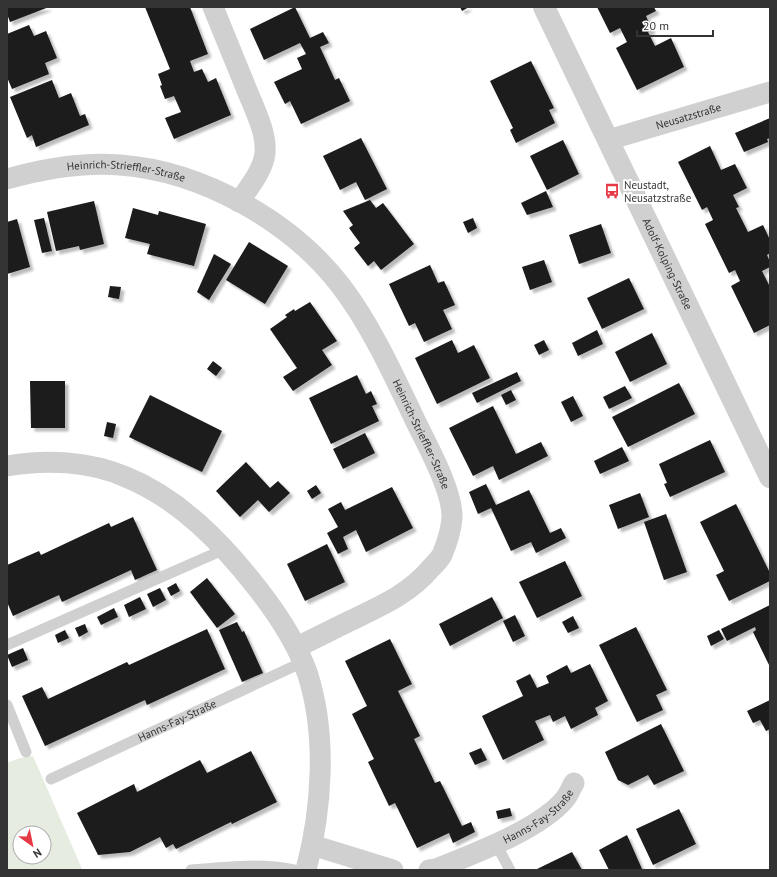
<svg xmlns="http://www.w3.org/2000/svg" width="777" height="877" font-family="'PT Sans',sans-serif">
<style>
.green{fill:#e6ecdf;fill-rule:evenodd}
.building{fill:#1a1a1a;filter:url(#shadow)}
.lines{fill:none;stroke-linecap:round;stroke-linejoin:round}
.service{stroke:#d0d0d0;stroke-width:11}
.minor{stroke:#d0d0d0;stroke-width:21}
.tertiary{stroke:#d0d0d0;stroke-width:22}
.labels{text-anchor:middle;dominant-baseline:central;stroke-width:4;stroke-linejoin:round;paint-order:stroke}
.street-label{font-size:11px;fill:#333;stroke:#fff}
.poi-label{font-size:11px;fill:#333;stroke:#fff;text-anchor:start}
</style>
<defs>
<filter id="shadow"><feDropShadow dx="3.5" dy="3.5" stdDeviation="1" flood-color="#0004"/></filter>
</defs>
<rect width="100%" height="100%" fill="#fff"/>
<path class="green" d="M33,756L82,869L77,870H7V763L20,758ZM20,833H44V857H20Z"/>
<g class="building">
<path d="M7,7H49L10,22L7,14Z"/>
<path d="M145,7H190L208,54L190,61L194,72L202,69L208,82L216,78L231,115L174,139L165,118L181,112L174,96L165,99L160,86L162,85L158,74L170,69Z"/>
<path d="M295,7L310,38L323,32L329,43L320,47L335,80L339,78L350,101L301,124L290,101L285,104L274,82L302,69L297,58L306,54L300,43L264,60L250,29Z"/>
<path d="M460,7H469L462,11Z"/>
<path d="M597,7H654L656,11L646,16L652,30L648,32L655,46L671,38L684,67L637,90L616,48L627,42L620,28L610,33Z"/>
<path d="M29,25L34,36L46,31L57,58L45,63L49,74L12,89L7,77V34Z"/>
<path d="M531,61L554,108L549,110L555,123L516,143L510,130L513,128L490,81Z"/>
<path d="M52,80L59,98L71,93L80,116L85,114L89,125L36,147L32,135L27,138L10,97Z"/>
<path d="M770,118V138L767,139L768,142L744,152L735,133Z"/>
<path d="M361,138L387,189L365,200L356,182L340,190L323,156Z"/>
<path d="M563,140L579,174L547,190L530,156Z"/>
<path d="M710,146L721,170L735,164L747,188L733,195L739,207L736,208L748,232L763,225L770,240V253L767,255L770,262V267L762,271L770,287V325L754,333L731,286L740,281L735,270L729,273L705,224L713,220L707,207L702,210L678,162Z"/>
<path d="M546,191L553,207L527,215L521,203Z"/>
<path d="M370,200L376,208L383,203L414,244L381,270L374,261L368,266L354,248L360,243L349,228L353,225L343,211Z"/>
<path d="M94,201L104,244L80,250L79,246L56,251L47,212Z"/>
<path d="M133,208L158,215L159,211L206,224L194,266L147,254L150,244L125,238Z"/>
<path d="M44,218L52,251L42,253L34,220Z"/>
<path d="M473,218L477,228L468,233L463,222Z"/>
<path d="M17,219L30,267L7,274V222Z"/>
<path d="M601,224L611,253L579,264L569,235Z"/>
<path d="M249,242L288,266L265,304L226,280Z"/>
<path d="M214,254L231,264L209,300L197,292Z"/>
<path d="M544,260L552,282L530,290L522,267Z"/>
<path d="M430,265L438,283L444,281L455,305L443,310L452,329L424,342L415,323L409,326L389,284Z"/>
<path d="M629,278L644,309L602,329L587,298Z"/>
<path d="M110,286L121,287L119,299L108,297Z"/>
<path d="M310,302L337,341L322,350L332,365L293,391L283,377L297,368L270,329L287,317L285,315L294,309L295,311Z"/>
<path d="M597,330L603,344L578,356L572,343Z"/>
<path d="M652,333L667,364L630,382L615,352Z"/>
<path d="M452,340L458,353L474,345L490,378L437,404L415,358Z"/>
<path d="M544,340L549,350L539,355L534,345Z"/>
<path d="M213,361L222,368L216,376L207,369Z"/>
<path d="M517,372L521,381L477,403L472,393Z"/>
<path d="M357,375L366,394L371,391L377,404L372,406L379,421L331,444L309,398Z"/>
<path d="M30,381H65V428H31Z"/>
<path d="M679,383L695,414L628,447L612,417Z"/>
<path d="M625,386L632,398L609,409L603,397Z"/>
<path d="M511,390L516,400L506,405L501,395Z"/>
<path d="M150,395L222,431L202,472L129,437Z"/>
<path d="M573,396L583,416L571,422L561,402Z"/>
<path d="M493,406L516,454L541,442L548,456L499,480L493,466L473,476L449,428Z"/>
<path d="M107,422L116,424L113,438L104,436Z"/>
<path d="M365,433L375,453L343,469L333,449Z"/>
<path d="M710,440L725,472L670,497L664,484L667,483L659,464Z"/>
<path d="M622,447L629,461L600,474L594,461Z"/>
<path d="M246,462L270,488L278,481L290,493L269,512L258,500L240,517L216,491Z"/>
<path d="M486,484L496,505L529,490L550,533L561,528L566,538L536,553L531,542L511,551L491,508L478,514L469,492Z"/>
<path d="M316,485L321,493L312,499L307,491Z"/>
<path d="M392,487L413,528L366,552L356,530L343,537L348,549L338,554L327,533L338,527L328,509L341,502L345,510Z"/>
<path d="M640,493L649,517L618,529L609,505Z"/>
<path d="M736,504L770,573V581L729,601L716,575L724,571L700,522Z"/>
<path d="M666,514L687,572L664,580L644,522Z"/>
<path d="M133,517L157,570L135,580L131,570L62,602L59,595L13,616L7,602V565L39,551L41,555L109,523L111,527Z"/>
<path d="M327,544L345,582L305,601L287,564Z"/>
<path d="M565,561L582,596L537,618L519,582Z"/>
<path d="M207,578L235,614L217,628L190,592Z"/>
<path d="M176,583L180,591L171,596L167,588Z"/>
<path d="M160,588L166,600L153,607L147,594Z"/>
<path d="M140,597L146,609L129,617L124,605Z"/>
<path d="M492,597L503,618L450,646L439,624Z"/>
<path d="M770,605V667L753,632L756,630L755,627L727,641L721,629Z"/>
<path d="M114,608L118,617L101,625L97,617Z"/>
<path d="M515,615L525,636L513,642L503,621Z"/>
<path d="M573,616L579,628L568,633L562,622Z"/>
<path d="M237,622L242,632L244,631L263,673L242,682L219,630Z"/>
<path d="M85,624L88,632L79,637L75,628Z"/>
<path d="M636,627L667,690L656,695L663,710L637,722L599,645Z"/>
<path d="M207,629L225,669L147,705L145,700L45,746L22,696L42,687L48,699L127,662L129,665Z"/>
<path d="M65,630L69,638L58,643L55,635Z"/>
<path d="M719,630L724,639L711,646L707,636Z"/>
<path d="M390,639L412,684L398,691L420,736L414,739L435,783L440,781L462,826L471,822L475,832L453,843L449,833L417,848L395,803L389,806L368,762L374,759L352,714L367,706L345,661Z"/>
<path d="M23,648L28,660L12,667L7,655Z"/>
<path d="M590,664L608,701L595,708L598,715L571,729L565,716L553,722L550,715L535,721L544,740L503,760L482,716L523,696L516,681L530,674L537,688L549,683L546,676L567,665L571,673Z"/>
<path d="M770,700V729L766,731L760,720L753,723L747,711Z"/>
<path d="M661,724L684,771L654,785L648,775L628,785L618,780L605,752Z"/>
<path d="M481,748L487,760L475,765L469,753Z"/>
<path d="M251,751L277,802L232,824L231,822L176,849L173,844L166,848L160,837L130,852L98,855L77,813L134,784L137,792L200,760L207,773Z"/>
<path d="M510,808L512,816L498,819L496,811Z"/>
<path d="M679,809L696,844L653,865L636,829Z"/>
<path d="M627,835L642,869L640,870H609L599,850Z"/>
<path d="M572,852L582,870H535Z"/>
</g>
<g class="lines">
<g class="service">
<path d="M7,645L225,549"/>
<path d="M7,705L26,752"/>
<path id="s1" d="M51,779L303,662"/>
<path d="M496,844L510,870"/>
<path d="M191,870C226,867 260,863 294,870"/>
</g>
<g class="minor">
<path d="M213,7C223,32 234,58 244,83C252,104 267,131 265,153C263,171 249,187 239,202"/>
<path id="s2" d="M608,140L770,92"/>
<path id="s3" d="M7,179C43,169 82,162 120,165C202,171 291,221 341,286C372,327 393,374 415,420C427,445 453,491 452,518C451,531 447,543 442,555C439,560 435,564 431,568C410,593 383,605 354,619C335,628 316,638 297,647"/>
<path d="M7,466C46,459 89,461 126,477C180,499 223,544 258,589C279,616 297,643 308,675C327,736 322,809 306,870"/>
<path d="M312,845L393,870"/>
<path id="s4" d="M429,870L436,869C473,854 539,830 565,799C569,794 571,788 574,783"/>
</g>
<path class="tertiary" id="s5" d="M544,7L770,477"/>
</g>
<defs>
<g id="bus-bare" transform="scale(1.2)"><path d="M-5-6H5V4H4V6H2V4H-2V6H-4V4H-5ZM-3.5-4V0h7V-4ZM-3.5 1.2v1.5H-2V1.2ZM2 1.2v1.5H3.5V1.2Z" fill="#e63946" stroke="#fff" stroke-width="2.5" paint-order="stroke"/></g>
</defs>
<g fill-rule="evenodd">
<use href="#bus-bare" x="612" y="191"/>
</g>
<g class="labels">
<g class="street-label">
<text stroke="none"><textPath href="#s2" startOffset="84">Neusatzstraße</textPath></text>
<text stroke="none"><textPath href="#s3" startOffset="121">Heinrich-Strieffler-Straße</textPath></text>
<text stroke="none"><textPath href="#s5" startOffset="285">Adolf-Kolping-Straße</textPath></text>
<text stroke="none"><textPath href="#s3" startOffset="542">Heinrich-Strieffler-Straße</textPath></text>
<text stroke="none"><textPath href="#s1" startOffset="139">Hanns-Fay-Straße</textPath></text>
<text stroke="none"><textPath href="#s4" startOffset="123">Hanns-Fay-Straße</textPath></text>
</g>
<g class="poi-label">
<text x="624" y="185">Neustadt,<tspan x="624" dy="13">Neusatzstraße</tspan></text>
</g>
</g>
<rect width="777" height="877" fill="none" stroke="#333333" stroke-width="16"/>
<g transform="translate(32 845) rotate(147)"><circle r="19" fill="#ffffff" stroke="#adadad"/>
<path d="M0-3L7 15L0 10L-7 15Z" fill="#e63946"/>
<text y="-6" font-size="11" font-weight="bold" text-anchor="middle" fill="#333333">N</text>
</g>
<path d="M637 30v6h76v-6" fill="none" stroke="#333333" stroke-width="2"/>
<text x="643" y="30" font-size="12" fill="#333333" stroke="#ffffff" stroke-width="3" paint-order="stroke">20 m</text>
</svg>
